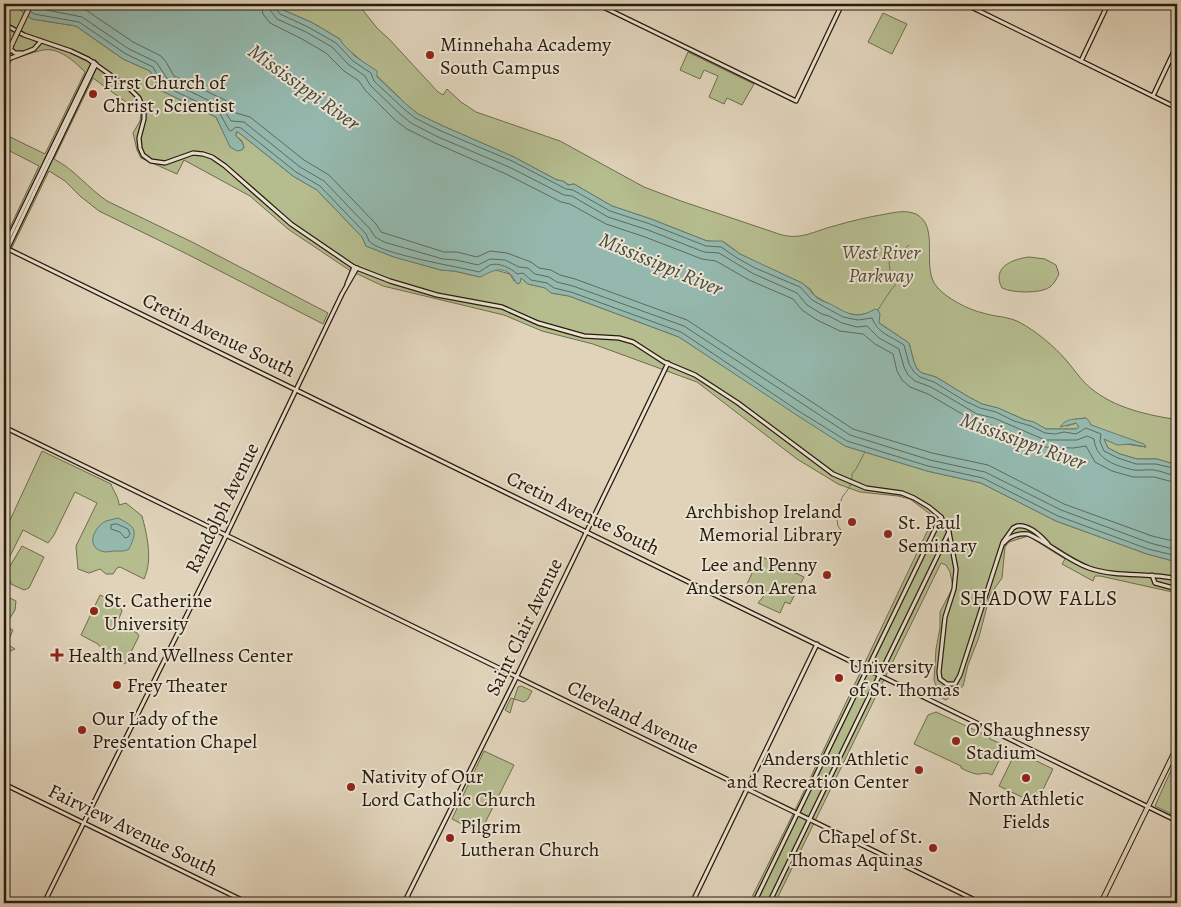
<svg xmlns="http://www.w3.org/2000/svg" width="1181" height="907" font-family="Alegreya,serif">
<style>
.green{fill:#b5bc8e;stroke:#6e6c4d}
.water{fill:#94b8ad;stroke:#687a6d}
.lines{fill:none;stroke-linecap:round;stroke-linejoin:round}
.shore{stroke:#5e6a5c;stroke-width:1}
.stream{stroke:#687a6d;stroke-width:1}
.secondary-casing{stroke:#271c0c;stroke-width:5.5}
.primary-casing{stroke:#271c0c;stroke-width:6}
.secondary{stroke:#ebe2d2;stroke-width:3}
.primary{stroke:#e0d3ba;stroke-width:4}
.primary-bridge-casing{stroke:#271c0c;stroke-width:6;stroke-linecap:butt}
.primary-bridge{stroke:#e0d3ba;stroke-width:4}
.poi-dot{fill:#8f2418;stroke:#ebe2d2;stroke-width:2}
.labels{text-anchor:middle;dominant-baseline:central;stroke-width:4;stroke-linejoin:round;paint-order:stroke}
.poi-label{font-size:20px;fill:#271c0c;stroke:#ebe2d2;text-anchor:start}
.park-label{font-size:20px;font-style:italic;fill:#524c33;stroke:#ebe2d2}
.street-label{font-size:20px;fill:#271c0c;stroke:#ebe2d2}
.water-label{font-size:21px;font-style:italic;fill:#484b3c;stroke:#ebe2d2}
.neighbourhood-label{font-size:21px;letter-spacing:1px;fill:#271c0c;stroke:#ebe2d2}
</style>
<rect width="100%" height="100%" fill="#e0d3ba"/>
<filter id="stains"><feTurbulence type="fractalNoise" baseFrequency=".004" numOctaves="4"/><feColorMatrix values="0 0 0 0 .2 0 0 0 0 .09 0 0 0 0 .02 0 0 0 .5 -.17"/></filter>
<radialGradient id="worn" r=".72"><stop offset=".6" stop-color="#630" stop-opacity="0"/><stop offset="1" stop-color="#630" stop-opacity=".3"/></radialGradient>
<g class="green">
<path d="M4,4L9,7L15,6L32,19L76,26L123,59L150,71L160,90L216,117L225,135L242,150L244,147L242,141L236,136V132H238L293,176L317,190L362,237L366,246L394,257L441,270L454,271L480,277L492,269L510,274L514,281L520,280L521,278L528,284L546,288L551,293L569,296L679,337L845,446L927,471L981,483L1056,521L1147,554L1177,562V593L1100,576H1095L1093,581L1062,564L1065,559L1028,536L1009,542L1005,547L1002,578L990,595L979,637L968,665L963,686L946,700L936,695L937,688L934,680L936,649L940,628V612L953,587L950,572L946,565L941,563L775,903H749L796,808L934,517L910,499L898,496L860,492L838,484L797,459L697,382L593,344L542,331L504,315L383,286L349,270L288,229L250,196L184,160L177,174L141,158L137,150L133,133L140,121L141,113L93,78L54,159C75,170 88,188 107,201L192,242L328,313L323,324L187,254L99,211L80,196L65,181L49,171L4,264V240L39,166L4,148V134L45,154L85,72C75,62 59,47 43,50C32,52 22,57 12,59L4,76Z"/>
<path d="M278,4H358L377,28L390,40L438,92L443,95L447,89L461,102L476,112L560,141L644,187L681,201L779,234C800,241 814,231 834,226C851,221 868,217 886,214C896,212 906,210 916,214C941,227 920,268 937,287C946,298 969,310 983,313C995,317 1007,316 1019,322C1036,331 1054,346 1066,360C1073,368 1079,377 1086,384C1109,406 1142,414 1173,419L1177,430V465L1157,459H1137L1120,454L1108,448L1104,439C1117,443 1132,445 1146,447L1091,425L1086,418L1075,419L1066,426L1077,423L1079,428L1076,429H1046L1033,422L1025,420L998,408L982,404L967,396L936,377L922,373L917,369L914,362L909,343L878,322L873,310L869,313L858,315L845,313L815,296L810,289L802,283L758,263L740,254L724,242L707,241L651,219L612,206L574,184L569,185L563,181L557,180L514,157L443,126L418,114L407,105L364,63L342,44L340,39L311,22L283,10Z"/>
<path d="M883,13L907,24L892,54L868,42Z"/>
<path d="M688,52L754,84L742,105L727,98L724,104L709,97L718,76L704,70L700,79L680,70Z"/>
<path d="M1029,257L1045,259L1056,265L1059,274C1057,278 1054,284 1050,287C1040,294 1012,293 1002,288C991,267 1013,259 1029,257Z"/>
<path d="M42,451L111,484C113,491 119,497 119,505L126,503L142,516C147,535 153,560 144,579L120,567L117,568L113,574H106L100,569L89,573L78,569L76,546L97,503L75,492L54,535L48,543L23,530L4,568V533Z"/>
<path d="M22,546L44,557L29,588L24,590L11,584V582L4,576Z"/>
<path d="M760,556L804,577L790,604L785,602L780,613L758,603L766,593L747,584Z"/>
<path d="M4,595L16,601L15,610L5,626L13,630L7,644L15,649L4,654Z"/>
<path d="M100,595L118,603L122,611L117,623L137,633L139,636L125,664L115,660L114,655L108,652L105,654L98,644L81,635Z"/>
<path d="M521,686L532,691L528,699L524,702L514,699L510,713L505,710L511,698L514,699L518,687Z"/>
<path d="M936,712L990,737V739L1006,746L992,775C984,771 983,775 976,774C971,773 965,770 961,768V766L914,744L928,715Z"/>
<path d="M484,751L514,765L480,833L452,819Z"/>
<path d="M1016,751L1053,769L1036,804L999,786Z"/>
<path d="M1177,757V817L1155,806Z"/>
</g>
<g class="water">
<path d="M5,4H265L267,6L269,4H279L283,10L311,22L340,39L343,44L356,57L377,71V77L407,105L418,114L443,126L514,157L557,180L563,181L568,185L574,184L612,206L651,219L707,241H722L740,254L802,283C808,287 811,293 816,297C822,302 828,302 834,306C850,315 858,319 875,309L878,310L880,314L879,323L909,343L914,362L917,369L922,373L936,377L967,396L982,404L998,408L1025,420L1034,422L1046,429H1076L1079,427L1076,423L1060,427C1067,417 1075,420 1086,418L1089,421L1091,425L1144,444L1146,447L1131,444L1117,445L1104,439L1108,448L1120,454L1137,459H1157L1177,465V562L1147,554L1056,521L981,483L927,471L845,446L795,414L679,337L569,296L551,293L545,288L528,284L521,278L520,283L517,284C515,281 513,276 510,274C500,265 489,273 480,277L454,271L441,270L394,257L366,246L362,237L317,190L293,176L238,132H236V136L242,142L244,147L242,150L237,151L230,147L216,117L160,90L150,71L123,59L76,26L32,19L15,6L9,7Z"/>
<path d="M118,518C136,527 138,530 129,549C123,552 120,551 114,551C111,551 109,552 106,552C85,550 92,528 106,521C110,520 114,519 118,518Z"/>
</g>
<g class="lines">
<g class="shore">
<path d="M55,4L86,10L133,42L161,56L166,62L174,76L225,100L231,105L236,113L250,117L304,160L329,175L376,224L381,232L444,252H457L477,257L490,251L507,253L531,262L539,268L551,270L560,275L575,279L687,320L853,429L932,453L988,465L1064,504L1152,536L1177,542"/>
<path d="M261,4L263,14L270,23L302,39L326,53L344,71L359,81L365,90L395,120L407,129L435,143L506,174L561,202L570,204L606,224L645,237L702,259L716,261L749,280L793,299L802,310L817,320L840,331L863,334L875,344L893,354L897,371L902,380L910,387L928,394L974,421L991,425L1043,447L1073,448L1086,446L1095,462L1112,471L1133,477H1154L1177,483"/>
<path d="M269,4L270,10L277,19L306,32L332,47L349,65L365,76L370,85L400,114L411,123L438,137L509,167L564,195L572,196L608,217L648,230L704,252L719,253L752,273L797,293L807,305L822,314L829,316L842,323L857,327L867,326L879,338L899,349L904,367L908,375L915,381L931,387L977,414L994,418L1045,440H1077L1087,436L1094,439C1096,460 1116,466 1134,470C1141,471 1148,469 1154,470C1162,471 1169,475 1177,476"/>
<path d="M275,4V8L280,14L308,27L336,43L353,61L371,73L374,81L404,109L415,118L441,131L512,161L566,189L573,190L610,211L650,224L706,246L721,247L737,258L755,268L800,287L812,300L843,317L858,320L872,318C878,334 891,336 904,345L909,364L914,372L920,377L934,382L965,401L980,408L996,412L1014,421L1031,426L1045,433L1055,434L1064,432L1076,434L1086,428L1101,434L1100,442L1104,451L1118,458L1136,464H1156L1177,469"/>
<path d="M34,6L37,8L82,17L129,49L156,62L169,81L222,107L231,121L244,122L300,167L324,181L370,229L375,237L384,242L443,259L456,260L478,265L490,259L505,260L519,267L528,268L535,274L549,277L557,282L573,286L684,326L850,435L930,460L985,472L1061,510L1150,543L1177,550"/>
<path d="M31,12L34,14L79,22L126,54L153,67L164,86L219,112L229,130L231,131L236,127L241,128L296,172L320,186L366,234C367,236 368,239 369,241C379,254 460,267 479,272C483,270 486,267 490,265C498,262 511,268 517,274L523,273L531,280L547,283L554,288L571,292L681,332L797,410L847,441L928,466L983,478L1058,516L1148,549L1177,556"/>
<path d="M117,524L128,529L130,534L128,537L125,538L120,532L111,529V525Z"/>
</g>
<g class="stream">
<path d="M878,310C884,301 889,291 897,283L890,270L889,262L909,245"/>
<path d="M843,533L838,526L836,514C843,510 838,503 843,496C848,490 853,483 852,474L856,469L865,452"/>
</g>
<g class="secondary-casing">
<g id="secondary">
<path d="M597,4L796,101L842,4"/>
<path d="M965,4L1177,108"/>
<path d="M4,24L24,35L71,51L88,59L130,89L139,98L144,111V119L139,138L140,148L143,155L151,161L165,163L193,153L203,154L212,157L225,166L291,224L354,267L390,281L437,295L502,307L538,323L584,336L619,338L633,342L664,362L695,375L738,403L833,474L866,488L902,493L914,498L929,507L941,517L949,532L956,569L954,589L945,617L939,672L940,679L947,684H955L960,675L1003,542L1013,528L1017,526C1029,524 1041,536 1048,544"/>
<path d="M10,49L15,53H22"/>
<path d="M6,60L34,49L41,41"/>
<path d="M1081,61L1108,4"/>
<path d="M1153,96L1177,45"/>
<path d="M4,247L1177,821"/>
<path d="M4,248L94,62"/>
<path d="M4,256L96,64"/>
<path d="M347,284L354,267"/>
<path d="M4,427L981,903"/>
<path d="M1004,543C1009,536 1019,533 1028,534C1049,543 1067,560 1089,568C1118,578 1148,572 1177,579"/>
<path d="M1152,575L1155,583L1177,589"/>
<path d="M4,784L248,903"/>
<path d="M44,903L223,542L342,294L357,268"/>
<path d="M404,903L515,680L668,363"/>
<path d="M692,903L817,644"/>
<path d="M754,903L941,517"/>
<path d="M769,903L949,532"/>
</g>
</g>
<g class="primary-casing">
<g id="primary">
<path d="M4,56L11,46"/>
<path d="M4,64L11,46"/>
<path d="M1101,903L1177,747"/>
</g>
</g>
<use href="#secondary" class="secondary"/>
<use href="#primary" class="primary"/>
<g class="primary-bridge-casing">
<path id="primary-bridge" d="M11,46L31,4"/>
</g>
<use href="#primary-bridge" class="primary-bridge"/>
</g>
<g class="poi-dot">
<circle cx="430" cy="55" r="5"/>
<circle cx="93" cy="94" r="5"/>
<circle cx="852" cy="522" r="5"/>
<circle cx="888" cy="534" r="5"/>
<circle cx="827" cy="575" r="5"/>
<circle cx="94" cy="611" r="5"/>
<path d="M54.5 647.5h5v5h5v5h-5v5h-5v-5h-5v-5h5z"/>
<circle cx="839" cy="678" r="5"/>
<circle cx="117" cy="685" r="5"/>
<circle cx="82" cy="730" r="5"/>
<circle cx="956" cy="741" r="5"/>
<circle cx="919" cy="770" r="5"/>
<circle cx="1026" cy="778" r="5"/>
<circle cx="351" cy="787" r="5"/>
<circle cx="450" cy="838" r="5"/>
<circle cx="933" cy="848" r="5"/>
</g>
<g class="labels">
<g class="poi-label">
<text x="440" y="44">Minnehaha Academy<tspan x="440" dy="23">South Campus</tspan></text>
<text x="103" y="82">First Church of<tspan x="103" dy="23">Christ, Scientist</tspan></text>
<text x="842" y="511" text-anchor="end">Archbishop Ireland<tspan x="842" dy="23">Memorial Library</tspan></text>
<text x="898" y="522">St. Paul<tspan x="898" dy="23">Seminary</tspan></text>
<text x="817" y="564" text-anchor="end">Lee and Penny<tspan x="817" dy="23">Anderson Arena</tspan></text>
<text x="104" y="600">St. Catherine<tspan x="104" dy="23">University</tspan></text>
<text x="68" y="655">Health and Wellness Center</text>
<text x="849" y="666">University<tspan x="849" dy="23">of St. Thomas</tspan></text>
<text x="127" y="685">Frey Theater</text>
<text x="92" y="718">Our Lady of the<tspan x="92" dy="23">Presentation Chapel</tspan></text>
<text x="966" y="729">O’Shaughnessy<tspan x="966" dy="23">Stadium</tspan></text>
<text x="909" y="758" text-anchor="end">Anderson Athletic<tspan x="909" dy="23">and Recreation Center</tspan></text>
<text x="361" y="776">Nativity of Our<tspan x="361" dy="23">Lord Catholic Church</tspan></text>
<text x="1026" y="798" text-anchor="middle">North Athletic<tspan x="1026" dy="23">Fields</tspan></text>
<text x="460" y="826">Pilgrim<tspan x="460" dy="23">Lutheran Church</tspan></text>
<text x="923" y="836" text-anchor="end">Chapel of St.<tspan x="923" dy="23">Thomas Aquinas</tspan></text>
</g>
<g class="park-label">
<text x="881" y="252">West River<tspan x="881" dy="23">Parkway</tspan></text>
</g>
<g class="street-label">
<text transform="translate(219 335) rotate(26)">Cretin Avenue South</text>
<text transform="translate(222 508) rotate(-64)">Randolph Avenue</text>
<text transform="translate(583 513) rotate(26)">Cretin Avenue South</text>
<text transform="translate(524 627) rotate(-64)">Saint Clair Avenue</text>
<text transform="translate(633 717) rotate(26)">Cleveland Avenue</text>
<text transform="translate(133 830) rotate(26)">Fairview Avenue South</text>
</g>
<g class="water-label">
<text transform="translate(304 87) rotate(36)">Mississippi River</text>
<text transform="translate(661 264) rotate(23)">Mississippi River</text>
<text transform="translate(1023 441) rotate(20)">Mississippi River</text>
</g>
<g class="neighbourhood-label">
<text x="1039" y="598">SHADOW FALLS</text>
</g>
</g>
<rect width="1181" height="907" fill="none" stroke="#e0d3ba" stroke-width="20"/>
<rect x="5" y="5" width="1171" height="897" fill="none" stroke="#271c0c" stroke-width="2.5"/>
<rect x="10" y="10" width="1161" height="887" fill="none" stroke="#271c0c"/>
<rect width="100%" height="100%" filter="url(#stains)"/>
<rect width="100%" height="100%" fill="url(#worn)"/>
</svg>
